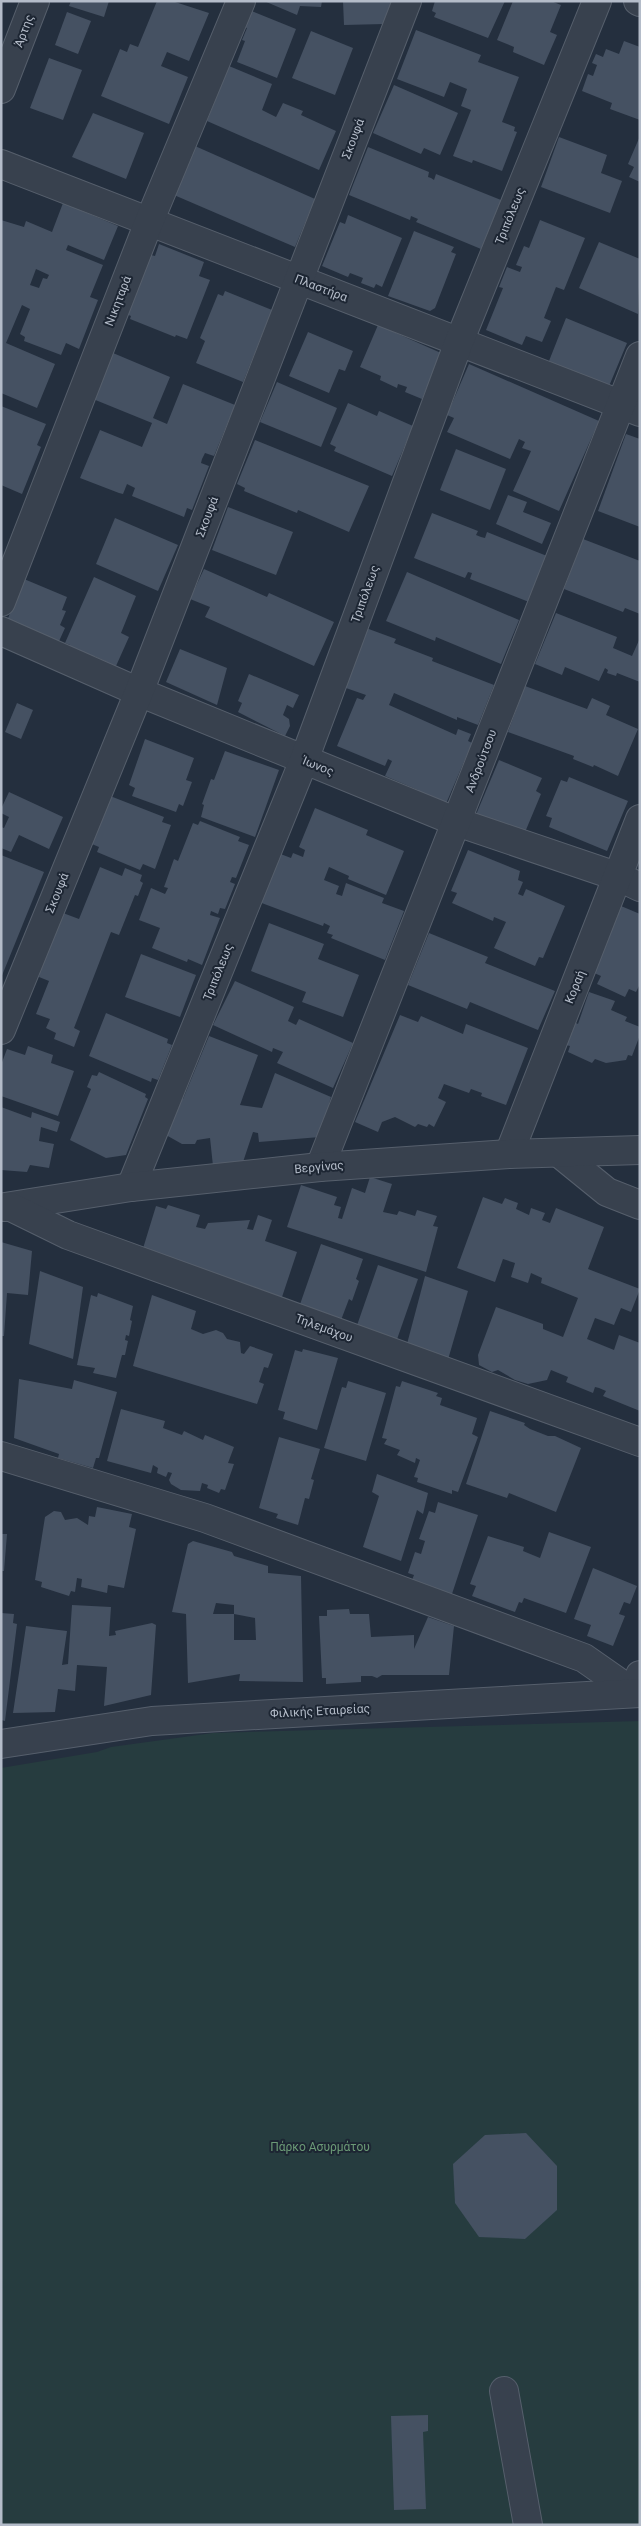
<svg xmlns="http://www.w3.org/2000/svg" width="641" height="2526" font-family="Roboto,sans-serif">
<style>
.green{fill:#263c3f}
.building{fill:#455162;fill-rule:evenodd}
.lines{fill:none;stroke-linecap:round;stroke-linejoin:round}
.minor-casing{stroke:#565f6c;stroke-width:30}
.minor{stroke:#38414e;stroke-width:28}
.labels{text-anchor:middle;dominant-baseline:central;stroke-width:4;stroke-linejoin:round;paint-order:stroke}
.street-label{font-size:12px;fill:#b4bcc9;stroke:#1d2633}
.park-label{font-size:12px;fill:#6b9a76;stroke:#1d2633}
</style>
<rect width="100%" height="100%" fill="#242f3e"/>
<path class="green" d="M640,1721V2525H1V1768L97,1752L111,1747L213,1733Z"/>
<g class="building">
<path d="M71,1H109L104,17L69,6Z"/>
<path d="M157,1H172L209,13L189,61L167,52L161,66L188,77L169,124L101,96L120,49L127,52L130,44L138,47Z"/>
<path d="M264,1H322L321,7L300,6L297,15Z"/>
<path d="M343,1H392V6L384,24L344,25Z"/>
<path d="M435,1H505L488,38L434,17L436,13L432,11Z"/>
<path d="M513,1H551L561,5L550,32L557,35L544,65L513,52L514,47L497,40Z"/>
<path d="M249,10L296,29L277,78L237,62L245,41L242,40L247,28L242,26Z"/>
<path d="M67,12L91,21L78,54L55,45Z"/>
<path d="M416,30L481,55L478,62L519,77L502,122L515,127L514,131L517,132L502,171L473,160L472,163L453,156L471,110L461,106L467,89L450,82L444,97L397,79Z"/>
<path d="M311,31L353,48L335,95L292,78Z"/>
<path d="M624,41L640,47V120L610,109L612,103L582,91L588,74L593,76L597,65L592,63L596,54L603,57L606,49L619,54Z"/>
<path d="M49,58L82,70L63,120L30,108Z"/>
<path d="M229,66L272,84L262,110L276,117L283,103L303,111L301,115L336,131L319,170L207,121Z"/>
<path d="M394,85L458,113L440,155L424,148L421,154L373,133Z"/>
<path d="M93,113L144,133L126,179L72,157Z"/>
<path d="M640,136V182L629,177L634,167L628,164Z"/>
<path d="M559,137L607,155L601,173L622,181L610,213L541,187Z"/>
<path d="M195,146L315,199L295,247L174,195Z"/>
<path d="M368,147L429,172L428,177L431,178L434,180L436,174L501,200L481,249L416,222L418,219L411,216L410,220L349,195Z"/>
<path d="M63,203L118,226L104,260L68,245L66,250L103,265L90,297L98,300L79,349L66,343L61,355L24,341L25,337L20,334L30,309L22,305L6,343L55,364L37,408L1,393V220L24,227L26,221L52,232ZM36,269L49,275L47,279L43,278L39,288L30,285Z"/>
<path d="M348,215L402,238L382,287L376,284L374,288L361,283L363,278L350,273L348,277L322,266L340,222L345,224Z"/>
<path d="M540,220L585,238L564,290L556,287L544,318L551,321L542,342L526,336L522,345L486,330L503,288L499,287L507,267L520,272L522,267L516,265L524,246L529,248Z"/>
<path d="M414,231L454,247L451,252L456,254L435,308L430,311L388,296Z"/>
<path d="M599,242L640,259L638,314L579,288Z"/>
<path d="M159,244L204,262L199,276L210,280L187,339L176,335L175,337L130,319L131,316L126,314L151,255L155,256Z"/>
<path d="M225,291L272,310L243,382L196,363L205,341L200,338L218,294L223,296Z"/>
<path d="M566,318L627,343L607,391L551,368L553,363L549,361Z"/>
<path d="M378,325L441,353L422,399L405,392L407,387L398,384L397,388L380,380L381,376L360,367Z"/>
<path d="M308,332L353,351L345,371L339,369L329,393L289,376Z"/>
<path d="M113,353L170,377L153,418L167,424L183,384L235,405L214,456L205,453L202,459L201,463L209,466L192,510L187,508L184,517L132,496L135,488L127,484L123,494L119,493L80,478L100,430L142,447L152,423L93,399Z"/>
<path d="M469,364L599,421L559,511L513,491L531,451L522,448L525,442L519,439L510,459L447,432L454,418L447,415Z"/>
<path d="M277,382L337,408L321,447L260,422Z"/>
<path d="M348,403L377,416L379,411L413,426L392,476L334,451L336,447L330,444Z"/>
<path d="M1,406L46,424L37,445L41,447L22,494L1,485Z"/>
<path d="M626,434L640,439V527L598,511Z"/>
<path d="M255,440L369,486L349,532L298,510L297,513L244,491L245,488L237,484Z"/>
<path d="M456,449L506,469L490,510L440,490Z"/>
<path d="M508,495L527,502L523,512L551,523L542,544L496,524Z"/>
<path d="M228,507L293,532L276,575L212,550Z"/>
<path d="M432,513L478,531L476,535L481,537L485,538L487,532L547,556L529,602L470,579L472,573L468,572L465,578L414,558Z"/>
<path d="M115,518L178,545L158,591L96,564Z"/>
<path d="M583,539L640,561V614L625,608L623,612L564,589Z"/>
<path d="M204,569L267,597L269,593L334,622L314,666L205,617L210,607L190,599Z"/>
<path d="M407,572L519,620L501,664L436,637L435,641L386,621Z"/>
<path d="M94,577L136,596L121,633L129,637L116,666L94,656L91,663L66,652L70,645L65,643Z"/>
<path d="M24,579L67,597L62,610L66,611L60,625L65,628L55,650L4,628Z"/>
<path d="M556,613L617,637L613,648L632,656L640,638V682L617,673L616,676L607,673L608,670L605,668L599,681L565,667L562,675L535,664Z"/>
<path d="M366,628L396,639L394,643L433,658L432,661L494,685L478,725L457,717V720L394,693L389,705L456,735L458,729L471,734L468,741L472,743L445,806L417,793L418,790L385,776L392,761L388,759L385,766L337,746L357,698L363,700L366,695L346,688L348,681H346Z"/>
<path d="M180,649L227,668L217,705L166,682Z"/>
<path d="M249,674L299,695L293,708L287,705L283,715L289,719L290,726L285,736L238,712L242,703L238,701Z"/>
<path d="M525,686L587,709L592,698L610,706L606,715L638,729L618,776L594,765L593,767L573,759L574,756L508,732Z"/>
<path d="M17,703L33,710L21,739L5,732Z"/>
<path d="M145,739L194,758L186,780L192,782L183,806L179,804L176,812L132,796L135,788L129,785Z"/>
<path d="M225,751L279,770L255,837L201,817L204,805L202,804L211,779L214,780Z"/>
<path d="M499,760L542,778L536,791L541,794L523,837L475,817Z"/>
<path d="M569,777L628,801L607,851L549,827L552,818L546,816L561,780L567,782Z"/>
<path d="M9,792L63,817L49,849L19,835L11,852L1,848V827L4,828L9,817L1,813V809Z"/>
<path d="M105,794L164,817L162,822L171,825L155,869L143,864L140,870L97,852L99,847L87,842Z"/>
<path d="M315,808L368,830L366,835L404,851L386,895L348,879L349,876L329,867L324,880L339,886L336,894L342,896L346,883L384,898L382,903L404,911L385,960L331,938L333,935L327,933L330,926L324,923L323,926L259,902L278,853L291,858L293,853L303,857L305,850L299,847Z"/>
<path d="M200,821L240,837L238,841L249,845L236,878L232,877L230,882L235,884L225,909L220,908L218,914L211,911L210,915L220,918L202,965L188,959L187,962L152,948L160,928L139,920L151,888L165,894L168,888L164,887L174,859L178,861L193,823L198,825Z"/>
<path d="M468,850L520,871L518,880L523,882L518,894L523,896L526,889L565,906L543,958L539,957L535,966L494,948L506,922L494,917L493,921L452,903L457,893L451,891Z"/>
<path d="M1,855L44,872L1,978Z"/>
<path d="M100,867L122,876L125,868L142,875L140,881L143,883L138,896L135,895L119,935L111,932L74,1028L80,1031L74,1047L54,1039L56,1033L46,1028L50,1019L36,1014L49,981L39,977L40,972L37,971L58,917L62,918L63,913L79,919Z"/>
<path d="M621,906L640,914V984L636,992L629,989L625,997L597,984L601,976L592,972Z"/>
<path d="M269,923L324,944L318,959L359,975L343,1017L302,1002L306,992L251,971Z"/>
<path d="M429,933L488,957L485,963L555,991L538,1030L470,1002L467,1009L408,985Z"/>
<path d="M141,954L196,975L180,1017L125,997Z"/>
<path d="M235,981L294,1007L288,1021L296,1025L299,1019L353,1043L333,1088L277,1063L283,1052L273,1048L272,1052L213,1025Z"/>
<path d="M589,992L615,1001L611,1010L627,1017L625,1021L640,1027V1035L632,1056L628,1055L626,1060L606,1063L595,1059L592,1063L568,1052L570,1046L566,1045L574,1022L578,1024Z"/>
<path d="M106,1013L168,1039L167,1043L172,1045L158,1080L152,1078L151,1082L89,1056Z"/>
<path d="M400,1015L418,1022L421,1016L463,1034L466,1024L528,1048L506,1105L481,1096L482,1093L471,1089L469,1093L444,1084L438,1098L446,1102L434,1127L429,1124L427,1127L418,1124L415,1127L395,1117L382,1122L378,1132L355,1122Z"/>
<path d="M209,1036L258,1055L240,1105L262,1108L275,1073L331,1097L320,1137L259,1142L258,1133L253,1132L243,1162L213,1166L210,1138L197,1140L195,1144H182L166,1135L180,1099H183Z"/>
<path d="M28,1046L53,1055L51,1063L74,1071L58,1116L1,1096V1065L7,1049L25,1055Z"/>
<path d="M99,1072L146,1094L145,1097L148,1099L126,1155L106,1158L70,1140L91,1089L87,1087L92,1075L97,1076Z"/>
<path d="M1,1107L31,1118L32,1112L60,1122L57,1132L41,1127L39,1141L54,1144L49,1168L30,1165L27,1172L1,1170Z"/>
<path d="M370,1177L392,1184L383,1212L397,1215L399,1211L415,1216L417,1210L437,1216L433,1226L438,1227L426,1272L287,1227L301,1185L337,1197L334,1205L341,1207L338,1218L342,1219L352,1188L365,1193Z"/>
<path d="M483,1197L502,1204L505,1198L518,1203L516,1209L529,1215L531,1208L545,1213L542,1220L550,1223L556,1208L604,1227L588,1269L640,1289L631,1312L621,1308L614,1325L595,1318L587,1339L614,1350L619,1335L640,1343V1411L603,1396L606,1391L599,1388L595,1387L593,1393L566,1382L568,1377L551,1370L547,1380L528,1384L515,1380L498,1370L492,1372L479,1365L478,1355L496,1307L543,1324V1329L563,1337L578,1298L541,1283L542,1278L531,1273L528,1283L511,1277L515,1263L503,1259L495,1282L457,1268Z"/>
<path d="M168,1205L200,1215L196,1227L205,1229L208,1223L250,1220L247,1229L253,1230L258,1215L272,1220L265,1241L297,1252L279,1306L141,1255L156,1206L166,1209Z"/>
<path d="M1,1242L32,1251L28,1295L7,1293L4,1336H1Z"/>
<path d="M321,1244L363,1259L356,1279L359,1281L352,1301L349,1299L338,1328L297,1313Z"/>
<path d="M378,1265L418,1279L394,1348L354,1334Z"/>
<path d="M40,1271L83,1287L73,1359L29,1344Z"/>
<path d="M425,1276L468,1291L447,1363L407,1344Z"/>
<path d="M98,1293L133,1306L130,1320L132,1321L129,1336L126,1335L125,1340L128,1341L125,1355H122L116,1378L93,1373L95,1368L77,1365L91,1295L97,1297Z"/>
<path d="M152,1295L196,1311L191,1329L203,1334L216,1330L223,1333L227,1339L240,1342L241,1353L244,1354L250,1346L273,1354L268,1368L264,1367L259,1382L264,1384L257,1404L133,1366Z"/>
<path d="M303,1349L338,1358L317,1430L283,1419L285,1412L278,1410L295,1350L302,1352Z"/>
<path d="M19,1379L72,1389L74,1380L117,1392L99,1458H96L93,1468L58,1458L59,1454L14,1438Z"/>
<path d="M348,1381L386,1393L366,1461L324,1448L342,1387L346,1388Z"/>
<path d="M402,1381L438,1393L436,1396L442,1398L440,1405L477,1418L472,1434L478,1437L458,1492L452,1490V1494L417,1482L418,1478L414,1477L420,1460L416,1458L415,1463L397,1455L400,1450L384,1444L387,1439L382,1438L396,1386L400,1387Z"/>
<path d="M121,1409L165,1421L163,1428L182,1435L184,1431L203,1440L205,1435L234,1447L228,1463L234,1464L225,1490L221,1489L219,1493L207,1488L208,1485L202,1483L200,1491L181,1490L171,1484L169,1480L172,1473L168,1472L166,1477L157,1473L158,1468L153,1465L151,1473L107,1461Z"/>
<path d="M490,1411L525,1423L524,1425L530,1429L548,1436H555L581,1448L556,1512L509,1493L507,1498L466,1484Z"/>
<path d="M279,1437L320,1449L311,1479L314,1480L309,1499L305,1498L298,1525L276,1518L278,1514L259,1508Z"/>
<path d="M377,1474L428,1493L423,1514L417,1510L401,1561L363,1547L379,1496L372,1492Z"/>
<path d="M438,1502L478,1515L452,1594L412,1580L414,1575L408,1573L415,1552L421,1554L425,1541L419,1539L429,1511L435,1513Z"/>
<path d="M97,1507L132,1514L129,1527L136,1529L124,1588L108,1585L107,1593L81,1587L82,1579L77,1578L75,1592L71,1591L69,1596L41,1587L42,1582L35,1580L45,1517L54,1511L61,1512L65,1520L77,1518L88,1525L89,1516L95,1517Z"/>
<path d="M549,1532L591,1547L566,1613L524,1598L522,1603L519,1602L515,1612L472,1596L476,1586L470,1584L488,1536L524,1547L523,1551L540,1558Z"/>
<path d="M1,1534H7L4,1571H1Z"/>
<path d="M193,1541L232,1552L234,1556L268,1566V1573L301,1576L303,1682L239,1681L240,1674L188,1683L186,1614L172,1612L188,1544ZM216,1603L234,1605V1614L255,1618L256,1640H234V1614H213Z"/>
<path d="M593,1568L637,1586L630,1604L624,1602L619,1614L625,1616L613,1646L587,1636L591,1625L574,1619Z"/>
<path d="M72,1605L111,1607L109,1636L116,1635L115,1631L152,1623L156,1625L151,1695L104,1706L107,1667L77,1665L75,1691L58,1689L55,1712L13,1713L26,1626L67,1631L62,1665L68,1664Z"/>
<path d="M349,1609L350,1614H369L371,1637L414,1635V1649L428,1617L454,1626L449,1675H382L377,1678L372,1676H361V1682L326,1684V1678H322L319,1616H327V1610Z"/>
<path d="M1,1613L14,1614L13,1623L17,1624L5,1721L1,1720Z"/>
<path d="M526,2133L557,2166V2210L525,2239L479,2237L455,2203L453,2164L485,2135Z"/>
<path d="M428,2415V2431L423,2432L426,2509L394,2510L391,2416Z"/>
</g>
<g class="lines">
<g class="minor-casing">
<g id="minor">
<path d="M638,1L640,2"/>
<path d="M1,89L35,1"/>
<path d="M1,164L640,412"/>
<path d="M1,602L149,222L241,1"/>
<path d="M1,631L139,692L457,822L619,877L640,887"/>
<path d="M1,1030L139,692L407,1"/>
<path d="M559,1153L607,1192L640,1205"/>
<path d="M509,1154L640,819"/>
<path d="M320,1167L640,356"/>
<path d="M131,1187L304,760L459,342L597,1"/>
<path d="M5,1207L131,1187L320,1167L509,1154L640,1150"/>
<path d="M11,1207L68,1235L640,1442"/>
<path d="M1,1456L205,1518L584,1658L634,1693L640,1675"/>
<path d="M1,1744L152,1721L640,1693"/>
<path d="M504,2391L528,2525"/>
</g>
</g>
<use href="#minor" class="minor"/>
</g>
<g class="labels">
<g class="street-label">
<text transform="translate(24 31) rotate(-69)">Άρτης</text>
<text transform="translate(353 139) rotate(-69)">Σκουφά</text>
<text transform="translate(510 216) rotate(-68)">Τριπόλεως</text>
<text transform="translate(321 288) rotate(21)">Πλαστήρα</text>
<text transform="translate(118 301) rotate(-69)">Νικηταρά</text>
<text transform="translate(207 517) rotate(-69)">Σκουφά</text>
<text transform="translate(365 594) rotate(-70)">Τριπόλεως</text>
<text transform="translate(481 761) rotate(-69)">Ανδρούτσου</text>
<text transform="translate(318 766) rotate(22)">Ίωνος</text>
<text transform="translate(57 893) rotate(-68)">Σκουφά</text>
<text transform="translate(218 972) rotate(-68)">Τριπόλεως</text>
<text transform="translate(575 987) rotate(-68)">Κοραή</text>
<text transform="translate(319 1167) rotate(-5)">Βεργίνας</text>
<text transform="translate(324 1328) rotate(20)">Τηλεμάχου</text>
<text transform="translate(320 1711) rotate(-3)">Φιλικής Εταιρείας</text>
</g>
<g class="park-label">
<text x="320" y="2147">Πάρκο Ασυρμάτου</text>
</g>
</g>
<rect width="641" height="2526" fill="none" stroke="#b4bcc9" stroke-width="5"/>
</svg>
